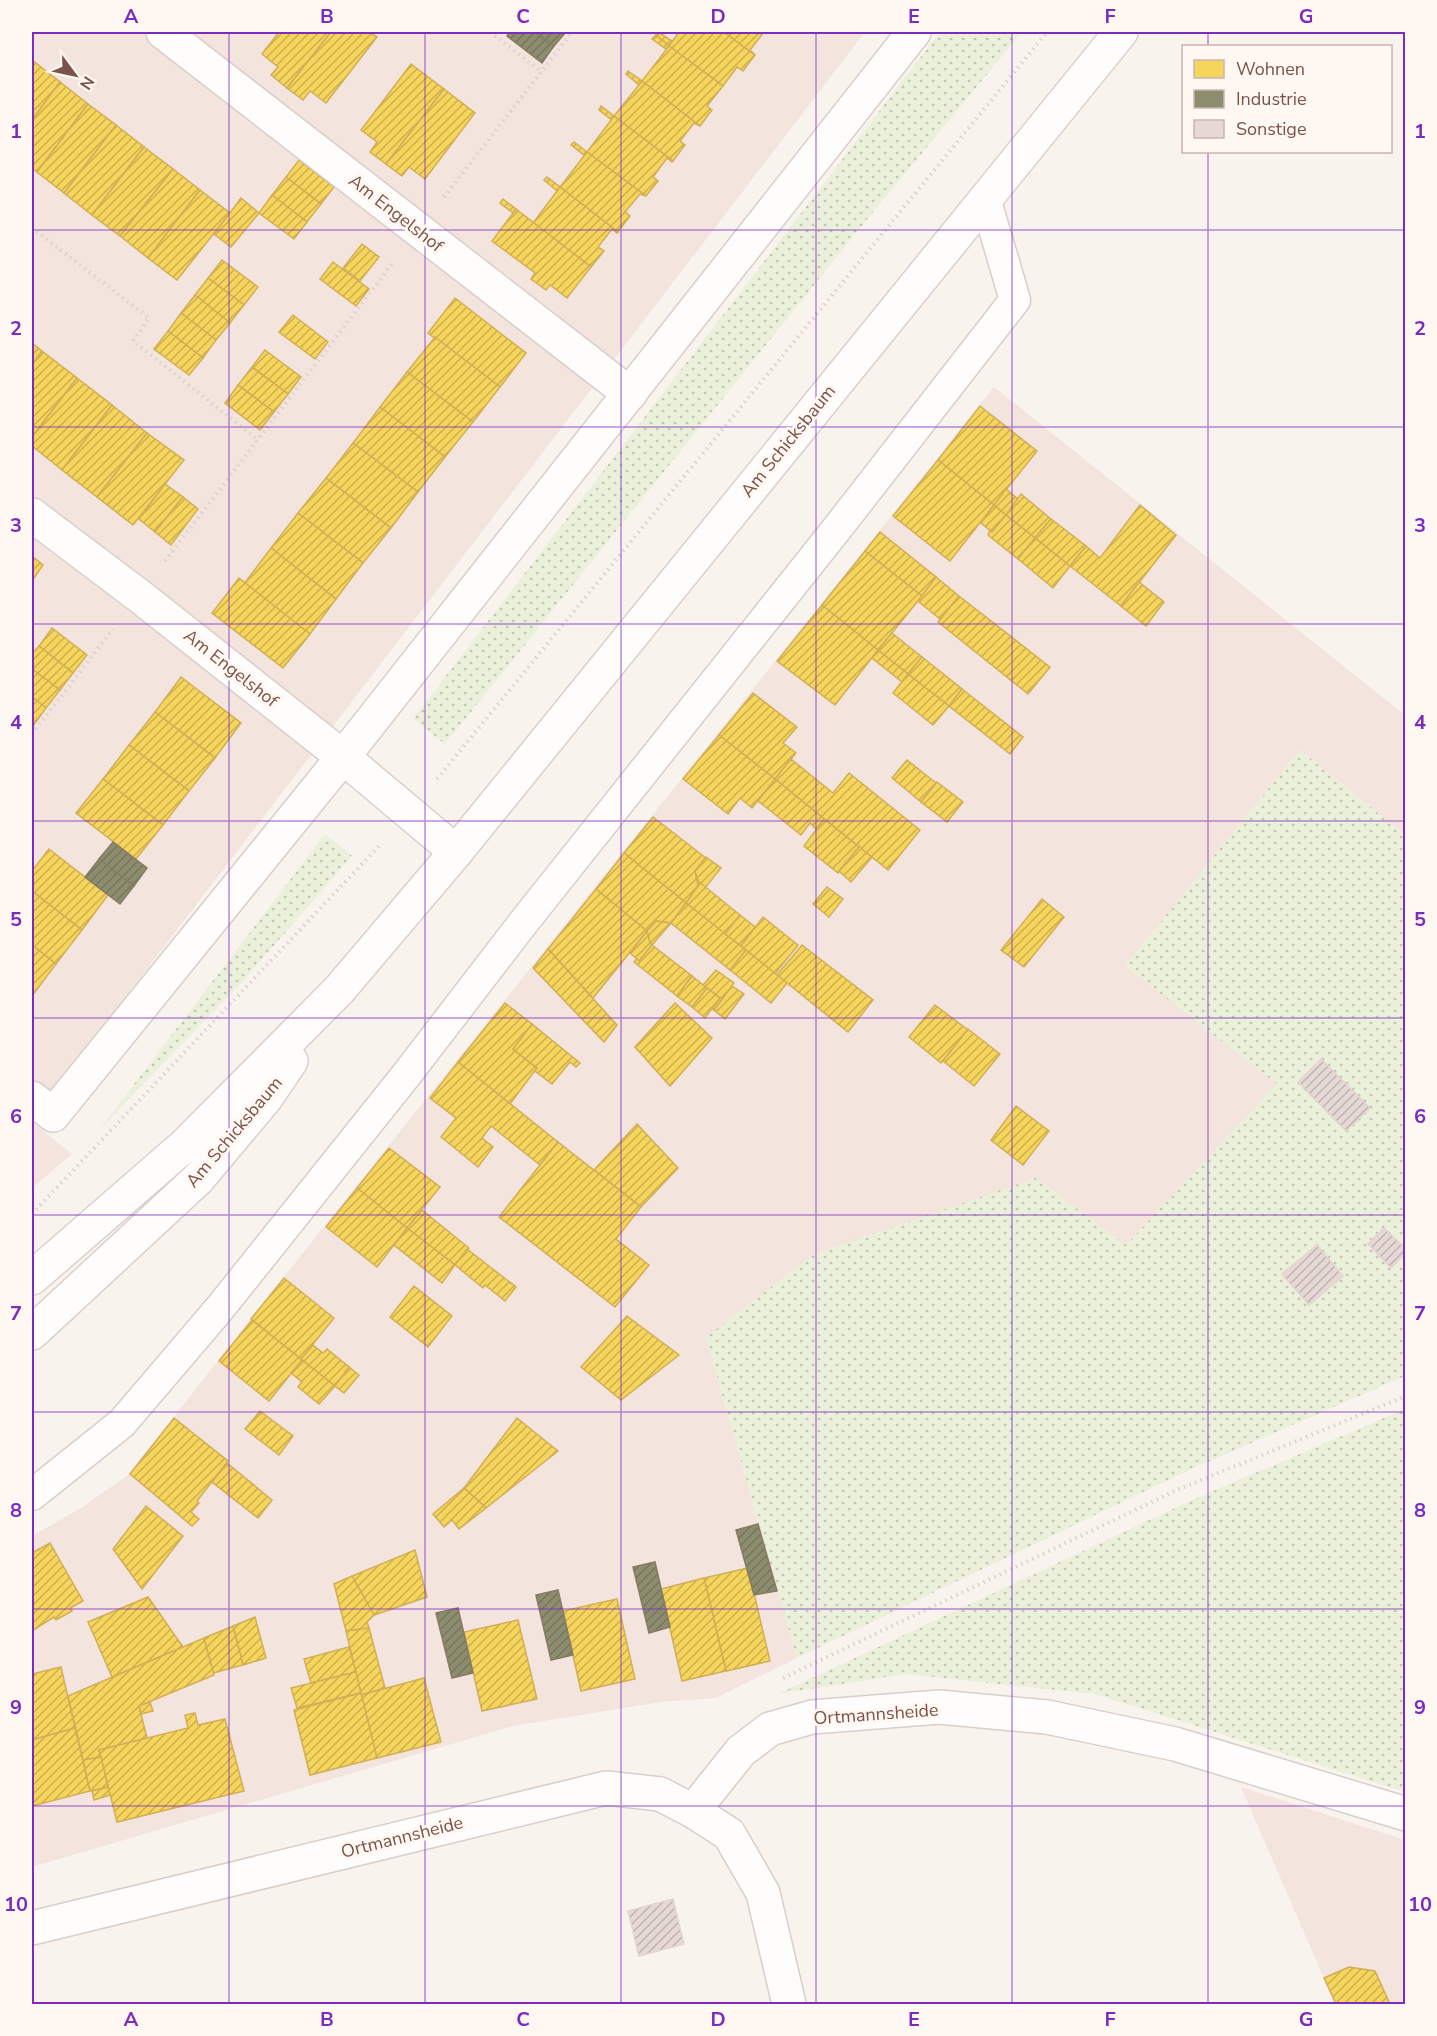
<svg xmlns="http://www.w3.org/2000/svg" width="1437" height="2036" font-family="'Nunito Sans',sans-serif">
<style>
.residential{fill:#f3e5de}
.grass{fill:url(#grass-dots)}
.homes{fill:url(#homes-hatch);stroke:#d1ae57;stroke-width:1.5}
.industry{fill:url(#industry-hatch);stroke:#877b64;stroke-width:1.5}
.building{fill:url(#building-hatch);stroke:#e3d5d0;stroke-width:1.5}
.lines{fill:none;stroke-linecap:round;stroke-linejoin:round}
.lane-casing{stroke:#d8ceca;stroke-width:33}
.street-casing{stroke:#d8ceca;stroke-width:36}
.secondary-casing{stroke:#dad0cc;stroke-width:36}
.path{stroke:#dbd1ce;stroke-width:4;stroke-dasharray:1.5 4.5;stroke-linecap:butt}
.lane{stroke:#fefdfc;stroke-width:30}
.street{stroke:#fefdfc;stroke-width:33}
.secondary{stroke:#fefdfc;stroke-width:33}
.grid{fill:none;stroke:#7b2cbf;stroke-width:1.5;stroke-opacity:0.55}
.labels{text-anchor:middle;dominant-baseline:central;stroke-width:6;stroke-linejoin:round;paint-order:stroke}
.street-label{font-size:18px;fill:#7a534b;stroke:#fff7f1}
.neatline{fill:none;stroke:#7b2cbf;stroke-width:2}
.grid-label{font-size:20px;text-anchor:middle;font-weight:bold;fill:#7b2cbf}
</style>
<defs>
<pattern id="grass-dots" width="8" height="8" patternUnits="userSpaceOnUse" patternTransform="scale(1.5)"><rect width="8" height="8" fill="#eaf0d9"/><path d="M2 2h.1M6 6h.1" fill="none" stroke="#c3c5b2" stroke-width="1.8" stroke-linecap="round"/></pattern>
<pattern id="homes-hatch" width="6" height="6" patternUnits="userSpaceOnUse" patternTransform="scale(1.5)"><rect width="6" height="6" fill="#f6d55c"/><path d="M-1 1l2-2M0 6l6-6M5 7l2-2" fill="none" stroke="#ccaf4e"/></pattern>
<pattern id="industry-hatch" width="6" height="6" patternUnits="userSpaceOnUse" patternTransform="scale(1.5)"><rect width="6" height="6" fill="#8c8c6e"/><path d="M-1 1l2-2M0 6l6-6M5 7l2-2" fill="none" stroke="#77755c"/></pattern>
<pattern id="building-hatch" width="6" height="6" patternUnits="userSpaceOnUse" patternTransform="scale(1.5)"><rect width="6" height="6" fill="#e6d9d5"/><path d="M-1 1l2-2M0 6l6-6M5 7l2-2" fill="none" stroke="#bfb3af"/></pattern>
</defs>
<rect width="100%" height="100%" fill="#f9f3ee"/>
<g class="residential">
<path d="M32,32H865L32,1119Z"/>
<path d="M994,387L1405,715V835L1300,750L1126,966L1277,1084L1126,1246L706,1337L797,1658L716,1698L661,1702L513,1726L32,1867V1536L81,1508L128,1475L283,1278Z"/>
<path d="M32,1122L72,1154L32,1188Z"/>
<path d="M1241,1787L1405,1840V2004H1335Z"/>
</g>
<g class="grass">
<path d="M940,32H1022L851,239L445,744L413,719Z"/>
<path d="M1300,750L1405,835V1376L1189,1470L797,1658L706,1337L814,1254L1036,1178L1126,1245L1277,1084L1125,966Z"/>
<path d="M325,834L352,856L242,982L100,1129Z"/>
<path d="M1405,1409V1792L1095,1694L905,1674L778,1694L1192,1500Z"/>
</g>
<g class="homes">
<path d="M279,32H331L287,88L271,75L278,67L262,54Z"/>
<path d="M331,32H369L377,37L326,103L310,91L303,100L287,88Z"/>
<path d="M658,32L672,41L669,46L656,35Z"/>
<path d="M679,32H724L755,55L743,71L737,67L723,86L669,46Z"/>
<path d="M724,32H764L750,50L755,55Z"/>
<path d="M656,35L669,46L666,49L652,39Z"/>
<path d="M669,46L723,86L707,106L712,110L700,126L642,81Z"/>
<path d="M32,60L60,82L32,120Z"/>
<path d="M411,64L444,89L386,164L370,152L377,142L361,130Z"/>
<path d="M628,71L642,81L639,85L626,74Z"/>
<path d="M642,81L700,126L694,123L680,141L685,145L673,161L614,116Z"/>
<path d="M60,82L88,104L37,172L32,168V120Z"/>
<path d="M444,89L475,113L425,179L409,167L402,176L386,164Z"/>
<path d="M88,104L116,125L64,193L37,172Z"/>
<path d="M601,106L614,116L612,120L599,110Z"/>
<path d="M614,116L673,161L672,162L667,158L653,177L658,181L646,196L587,152Z"/>
<path d="M116,125L144,147L92,215L64,193Z"/>
<path d="M574,142L587,152L584,155L571,145Z"/>
<path d="M144,147L173,169L120,236L92,215Z"/>
<path d="M587,152L646,196L640,194L625,212L630,216L618,232L560,187Z"/>
<path d="M299,160L334,187L321,204L286,177Z"/>
<path d="M173,169L200,190L148,258L120,236Z"/>
<path d="M286,177L321,204L307,222L272,195Z"/>
<path d="M547,177L560,187L557,191L544,180Z"/>
<path d="M560,187L618,232L617,233L612,229L598,247L604,251L591,267L533,223Z"/>
<path d="M200,190L230,213L177,280L148,258Z"/>
<path d="M272,195L307,222L294,239L259,213Z"/>
<path d="M241,198L259,213L231,247L214,234Z"/>
<path d="M503,199L516,209L513,213L500,203Z"/>
<path d="M516,209L591,267L567,298L550,285L546,290L531,279L535,273L492,241Z"/>
<path d="M362,244L379,257L360,281L343,268Z"/>
<path d="M222,260L258,287L244,305L208,278Z"/>
<path d="M333,262L369,289L356,306L320,279Z"/>
<path d="M208,278L244,305L230,323L195,295Z"/>
<path d="M195,295L230,323L216,340L181,313Z"/>
<path d="M455,298L526,353L500,387L428,333Z"/>
<path d="M181,313L216,340L203,358L168,331Z"/>
<path d="M293,315L328,342L315,359L279,332Z"/>
<path d="M168,331L203,358L189,375L154,349Z"/>
<path d="M435,337L500,387L473,422L407,372Z"/>
<path d="M32,343L42,351L32,365Z"/>
<path d="M265,350L301,377L288,394L252,367Z"/>
<path d="M42,351L77,378L32,437V365Z"/>
<path d="M252,367L288,394L274,412L238,385Z"/>
<path d="M407,372L473,422L445,457L380,407Z"/>
<path d="M77,378L112,405L62,470L32,446V437Z"/>
<path d="M238,385L274,412L260,430L225,403Z"/>
<path d="M112,405L147,433L97,497L62,470Z"/>
<path d="M980,406L1037,451L994,505L938,460Z"/>
<path d="M380,407L445,457L418,492L353,443Z"/>
<path d="M147,433L184,460L133,525L97,497Z"/>
<path d="M353,443L418,492L391,528L326,478Z"/>
<path d="M938,460L994,505L950,561L893,516Z"/>
<path d="M326,478L391,528L363,563L298,513Z"/>
<path d="M165,484L183,497L155,532L139,519Z"/>
<path d="M1006,489L1018,499L1006,515L994,505Z"/>
<path d="M1021,494L1051,519L1035,538L1006,515Z"/>
<path d="M183,497L198,509L171,545L155,532Z"/>
<path d="M994,505L1006,515L992,532L981,523Z"/>
<path d="M1140,505L1176,535L1121,606L1070,566L1086,546L1100,558Z"/>
<path d="M298,513L363,563L336,599L271,548Z"/>
<path d="M1006,515L1035,538L1018,559L988,535L990,530L992,532Z"/>
<path d="M1051,519L1086,546L1070,566L1035,538Z"/>
<path d="M880,532L936,577L922,596L865,551Z"/>
<path d="M1035,538L1070,566L1053,588L1018,559Z"/>
<path d="M271,548L336,599L310,634L244,584Z"/>
<path d="M865,551L922,596L878,650L822,605Z"/>
<path d="M32,556L43,565L32,581Z"/>
<path d="M936,577L959,596L940,619L918,601Z"/>
<path d="M239,578L310,634L283,668L212,613Z"/>
<path d="M1139,582L1164,602L1146,626L1121,606Z"/>
<path d="M959,596L1050,667L1028,694L938,622Z"/>
<path d="M822,605L878,650L835,705L777,661Z"/>
<path d="M52,628L87,655L73,673L39,646Z"/>
<path d="M892,633L922,657L908,674L878,650Z"/>
<path d="M39,646L73,673L60,690L32,669V654Z"/>
<path d="M878,650L908,674L902,682L872,658Z"/>
<path d="M922,657L962,689L949,706L908,674Z"/>
<path d="M32,669L60,690L46,708L32,697Z"/>
<path d="M908,674L949,706L933,725L893,693Z"/>
<path d="M181,677L241,723L215,758L155,712Z"/>
<path d="M962,689L1023,737L1010,754L949,706Z"/>
<path d="M753,693L797,727L783,743L796,753L775,779L719,735Z"/>
<path d="M32,697L46,708L33,726L32,725Z"/>
<path d="M155,712L215,758L189,791L129,745Z"/>
<path d="M719,735L775,779L752,808L740,798L728,814L683,779Z"/>
<path d="M129,745L189,791L163,825L103,779Z"/>
<path d="M791,759L833,793L849,773L920,830L888,870L775,779Z"/>
<path d="M907,760L936,783L921,802L892,778Z"/>
<path d="M103,779L163,825L136,859L76,813Z"/>
<path d="M775,779L824,819L816,829L810,823L801,835L758,801Z"/>
<path d="M937,782L963,802L947,822L921,802Z"/>
<path d="M653,817L706,858L695,871L698,886L686,903L624,853Z"/>
<path d="M824,819L859,847L838,873L804,846Z"/>
<path d="M859,847L872,857L851,882L839,871Z"/>
<path d="M49,849L108,895L82,930L32,891V871Z"/>
<path d="M624,853L686,903L671,923L656,921L647,931L596,889Z"/>
<path d="M706,857L721,868L705,888L698,881L695,871Z"/>
<path d="M698,881L740,915L725,934L686,903L698,886Z"/>
<path d="M827,887L843,899L829,917L813,904Z"/>
<path d="M596,889L647,931L593,998L548,949Z"/>
<path d="M32,891L82,930L56,964L32,945Z"/>
<path d="M1042,899L1064,917L1024,967L1001,950Z"/>
<path d="M686,903L746,950L730,970L671,923Z"/>
<path d="M740,915L755,927L741,946L725,934Z"/>
<path d="M763,917L798,945L775,974L741,946Z"/>
<path d="M656,921L671,923L652,945L650,943L647,931Z"/>
<path d="M647,931L650,943L652,945L639,961L630,953Z"/>
<path d="M32,945L56,964L32,996Z"/>
<path d="M652,945L692,976L677,996L634,962L637,959L639,961Z"/>
<path d="M802,945L873,1000L848,1032L777,975Z"/>
<path d="M548,949L617,1025L604,1042L533,968Z"/>
<path d="M746,950L787,983L771,1003L730,970Z"/>
<path d="M716,970L734,983L714,1010L712,1009L720,998L703,985Z"/>
<path d="M692,976L707,988L692,1007L677,996Z"/>
<path d="M732,986L744,994L725,1019L714,1010Z"/>
<path d="M707,988L720,998L705,1018L692,1007Z"/>
<path d="M505,1003L532,1024L513,1049L537,1068L510,1104L458,1062Z"/>
<path d="M675,1003L712,1038L670,1086L635,1047Z"/>
<path d="M935,1005L968,1030L941,1063L909,1037Z"/>
<path d="M532,1024L580,1063L576,1067L570,1062L552,1084L535,1071L537,1068L513,1049Z"/>
<path d="M968,1029L1000,1054L974,1086L943,1061Z"/>
<path d="M458,1062L558,1142L540,1165L491,1126L482,1138L493,1147L478,1167L441,1137L456,1118L430,1098Z"/>
<path d="M1016,1106L1049,1131L1023,1165L991,1140Z"/>
<path d="M637,1124L678,1168L641,1207L594,1170Z"/>
<path d="M558,1142L641,1207L616,1239L649,1265L615,1307L499,1217Z"/>
<path d="M389,1148L440,1187L407,1228L357,1188Z"/>
<path d="M357,1188L407,1228L377,1267L326,1227Z"/>
<path d="M422,1210L469,1248L455,1265L407,1228Z"/>
<path d="M407,1228L455,1265L442,1283L394,1245Z"/>
<path d="M467,1249L516,1287L505,1301L485,1285L483,1288L455,1265Z"/>
<path d="M284,1278L334,1318L301,1359L251,1319Z"/>
<path d="M414,1286L452,1316L428,1347L390,1317Z"/>
<path d="M627,1316L679,1355L621,1400L581,1367Z"/>
<path d="M252,1320L302,1360L269,1401L219,1361Z"/>
<path d="M313,1345L323,1353L327,1349L349,1367L335,1386L301,1359Z"/>
<path d="M302,1360L335,1386L319,1404L298,1387L302,1382L291,1373Z"/>
<path d="M349,1367L359,1375L344,1393L335,1386Z"/>
<path d="M260,1411L293,1436L279,1455L245,1429Z"/>
<path d="M174,1418L228,1461L197,1501L199,1503L191,1512L199,1519L192,1526L130,1474Z"/>
<path d="M517,1418L558,1451L486,1508L464,1488Z"/>
<path d="M227,1463L272,1500L258,1518L212,1482Z"/>
<path d="M464,1488L486,1508L459,1529L452,1520L444,1527L433,1514Z"/>
<path d="M146,1506L183,1536L142,1589L113,1549Z"/>
<path d="M50,1543L83,1601L70,1608L72,1611L56,1620L54,1617L32,1631V1553Z"/>
<path d="M415,1550L427,1597L374,1615L352,1576Z"/>
<path d="M748,1568L770,1661L726,1671L704,1578Z"/>
<path d="M352,1576L374,1615L367,1622L369,1628L346,1631L334,1584Z"/>
<path d="M704,1578L726,1671L682,1681L661,1589Z"/>
<path d="M148,1597L183,1647L112,1677L88,1622Z"/>
<path d="M617,1599L635,1679L581,1691L563,1611Z"/>
<path d="M255,1617L266,1658L243,1665L233,1626Z"/>
<path d="M518,1620L537,1699L482,1711L464,1632Z"/>
<path d="M233,1626L243,1665L213,1673L204,1638Z"/>
<path d="M369,1628L385,1688L361,1695L346,1631Z"/>
<path d="M204,1638L214,1675L139,1706L147,1738L99,1750L101,1757L83,1760L68,1696Z"/>
<path d="M349,1647L356,1672L311,1683L304,1659Z"/>
<path d="M61,1667L75,1728L32,1740V1674Z"/>
<path d="M356,1672L361,1693L297,1708L291,1688Z"/>
<path d="M424,1678L441,1742L377,1758L361,1695Z"/>
<path d="M361,1693L377,1758L310,1775L294,1710Z"/>
<path d="M150,1702L153,1711L141,1714L139,1706Z"/>
<path d="M195,1713L198,1725L225,1719L244,1791L117,1822L99,1750L188,1728L185,1715Z"/>
<path d="M75,1728L90,1791L32,1806V1740Z"/>
<path d="M101,1757L108,1787L90,1791L83,1760Z"/>
<path d="M108,1787L110,1795L94,1800L92,1791Z"/>
<path d="M1349,1967L1375,1971L1390,2004H1336L1324,1978Z"/>
</g>
<g class="industry">
<path d="M510,32H535L554,46L542,63L507,36Z"/>
<path d="M535,32H566L554,46Z"/>
<path d="M113,842L147,868L134,886L99,859Z"/>
<path d="M99,859L134,886L120,904L85,877Z"/>
<path d="M758,1524L777,1591L754,1595L736,1530Z"/>
<path d="M655,1562L670,1627L649,1633L633,1567Z"/>
<path d="M558,1590L573,1655L551,1660L536,1595Z"/>
<path d="M458,1608L473,1673L452,1678L436,1613Z"/>
</g>
<g class="building">
<path d="M1321,1059L1370,1108L1346,1131L1298,1082Z"/>
<path d="M1384,1228L1406,1249V1253L1391,1268L1368,1244Z"/>
<path d="M1317,1245L1343,1276L1309,1305L1282,1274Z"/>
<path d="M673,1899L684,1944L639,1956L628,1911Z"/>
</g>
<g class="lines">
<g class="lane-casing">
<path id="lane" d="M32,1495L122,1423L220,1308L407,1074L523,923L839,526L1015,300L985,198"/>
</g>
<g class="street-casing">
<g id="street">
<path d="M163,32L630,394"/>
<path d="M32,515L138,595L343,757L456,852"/>
<path d="M32,1098L53,1115L343,757L914,32"/>
<path d="M693,1811L741,1751L770,1729L812,1717L939,1707L1047,1717L1175,1744L1406,1814"/>
<path d="M32,1928L606,1788L660,1794L693,1811L729,1834L763,1893L789,2004"/>
</g>
</g>
<g class="secondary-casing">
<g id="secondary">
<path d="M32,1278L185,1145L339,990L456,852L1121,32"/>
<path d="M32,1333L198,1179L266,1098L291,1061"/>
</g>
</g>
<g class="path">
<path d="M490,32L542,72"/>
<path d="M444,197L572,32"/>
<path d="M32,228L149,318L133,341L257,439"/>
<path d="M165,561L392,264"/>
<path d="M32,734L113,629"/>
<path d="M437,779L1047,32"/>
<path d="M32,1214L381,844"/>
<path d="M783,1678L1177,1490L1406,1396"/>
</g>
<use href="#lane" class="lane"/>
<use href="#street" class="street"/>
<use href="#secondary" class="secondary"/>
</g>
<path class="grid" d="M229,32V2004M425,32V2004M621,32V2004M816,32V2004M1012,32V2004M1208,32V46M1208,152V2004M32,230H1406M32,427H1406M32,624H1406M32,821H1406M32,1018H1406M32,1215H1406M32,1412H1406M32,1609H1406M32,1806H1406"/>
<g class="labels">
<g class="street-label">
<text transform="translate(396 213) rotate(38)">Am Engelshof</text>
<text transform="translate(788 441) rotate(-51)">Am Schicksbaum</text>
<text transform="translate(231 668) rotate(38)">Am Engelshof</text>
<text transform="translate(234 1132) rotate(-50)">Am Schicksbaum</text>
<text transform="translate(876 1714) rotate(-4)">Ortmannsheide</text>
<text transform="translate(402 1837) rotate(-14)">Ortmannsheide</text>
</g>
</g>
<rect width="1437" height="2036" fill="none" stroke="#fff7f1" stroke-width="66"/>
<rect x="1182" y="45" width="210" height="108" fill="#fff7f1" stroke="#cab5af" stroke-width="1.5"/>
<rect x="1194" y="60" width="30" height="18" fill="#f6d55c" stroke="#cab5af" stroke-width="1.5"/>
<text x="1236" y="75" font-size="18" fill="#7a534b">Wohnen</text>
<rect x="1194" y="90" width="30" height="18" fill="#8c8c6e" stroke="#cab5af" stroke-width="1.5"/>
<text x="1236" y="105" font-size="18" fill="#7a534b">Industrie</text>
<rect x="1194" y="120" width="30" height="18" fill="#e6d9d5" stroke="#cab5af" stroke-width="1.5"/>
<text x="1236" y="135" font-size="18" fill="#7a534b">Sonstige</text>
<g transform="translate(75 75) rotate(123)" stroke="#fff7f1" stroke-width="4.5" paint-order="stroke">
<path d="M0-4.5L10 22L0 15L-10 22Z" fill="#7a534b"/>
<text y="-9" font-size="16" font-weight="bold" text-anchor="middle" fill="#7a534b">N</text>
</g>
<rect x="33" y="33" width="1371" height="1970" class="neatline"/>
<g class="grid-label">
<text x="131" y="23">A</text>
<text x="327" y="23">B</text>
<text x="523" y="23">C</text>
<text x="718" y="23">D</text>
<text x="914" y="23">E</text>
<text x="1110" y="23">F</text>
<text x="1306" y="23">G</text>
<text x="16" y="138">1</text>
<text x="1420" y="138">1</text>
<text x="16" y="335">2</text>
<text x="1420" y="335">2</text>
<text x="16" y="532">3</text>
<text x="1420" y="532">3</text>
<text x="16" y="729">4</text>
<text x="1420" y="729">4</text>
<text x="16" y="926">5</text>
<text x="1420" y="926">5</text>
<text x="16" y="1123">6</text>
<text x="1420" y="1123">6</text>
<text x="16" y="1320">7</text>
<text x="1420" y="1320">7</text>
<text x="16" y="1517">8</text>
<text x="1420" y="1517">8</text>
<text x="16" y="1714">9</text>
<text x="1420" y="1714">9</text>
<text x="16" y="1911">10</text>
<text x="1420" y="1911">10</text>
<text x="131" y="2026">A</text>
<text x="327" y="2026">B</text>
<text x="523" y="2026">C</text>
<text x="718" y="2026">D</text>
<text x="914" y="2026">E</text>
<text x="1110" y="2026">F</text>
<text x="1306" y="2026">G</text>
</g>
</svg>
